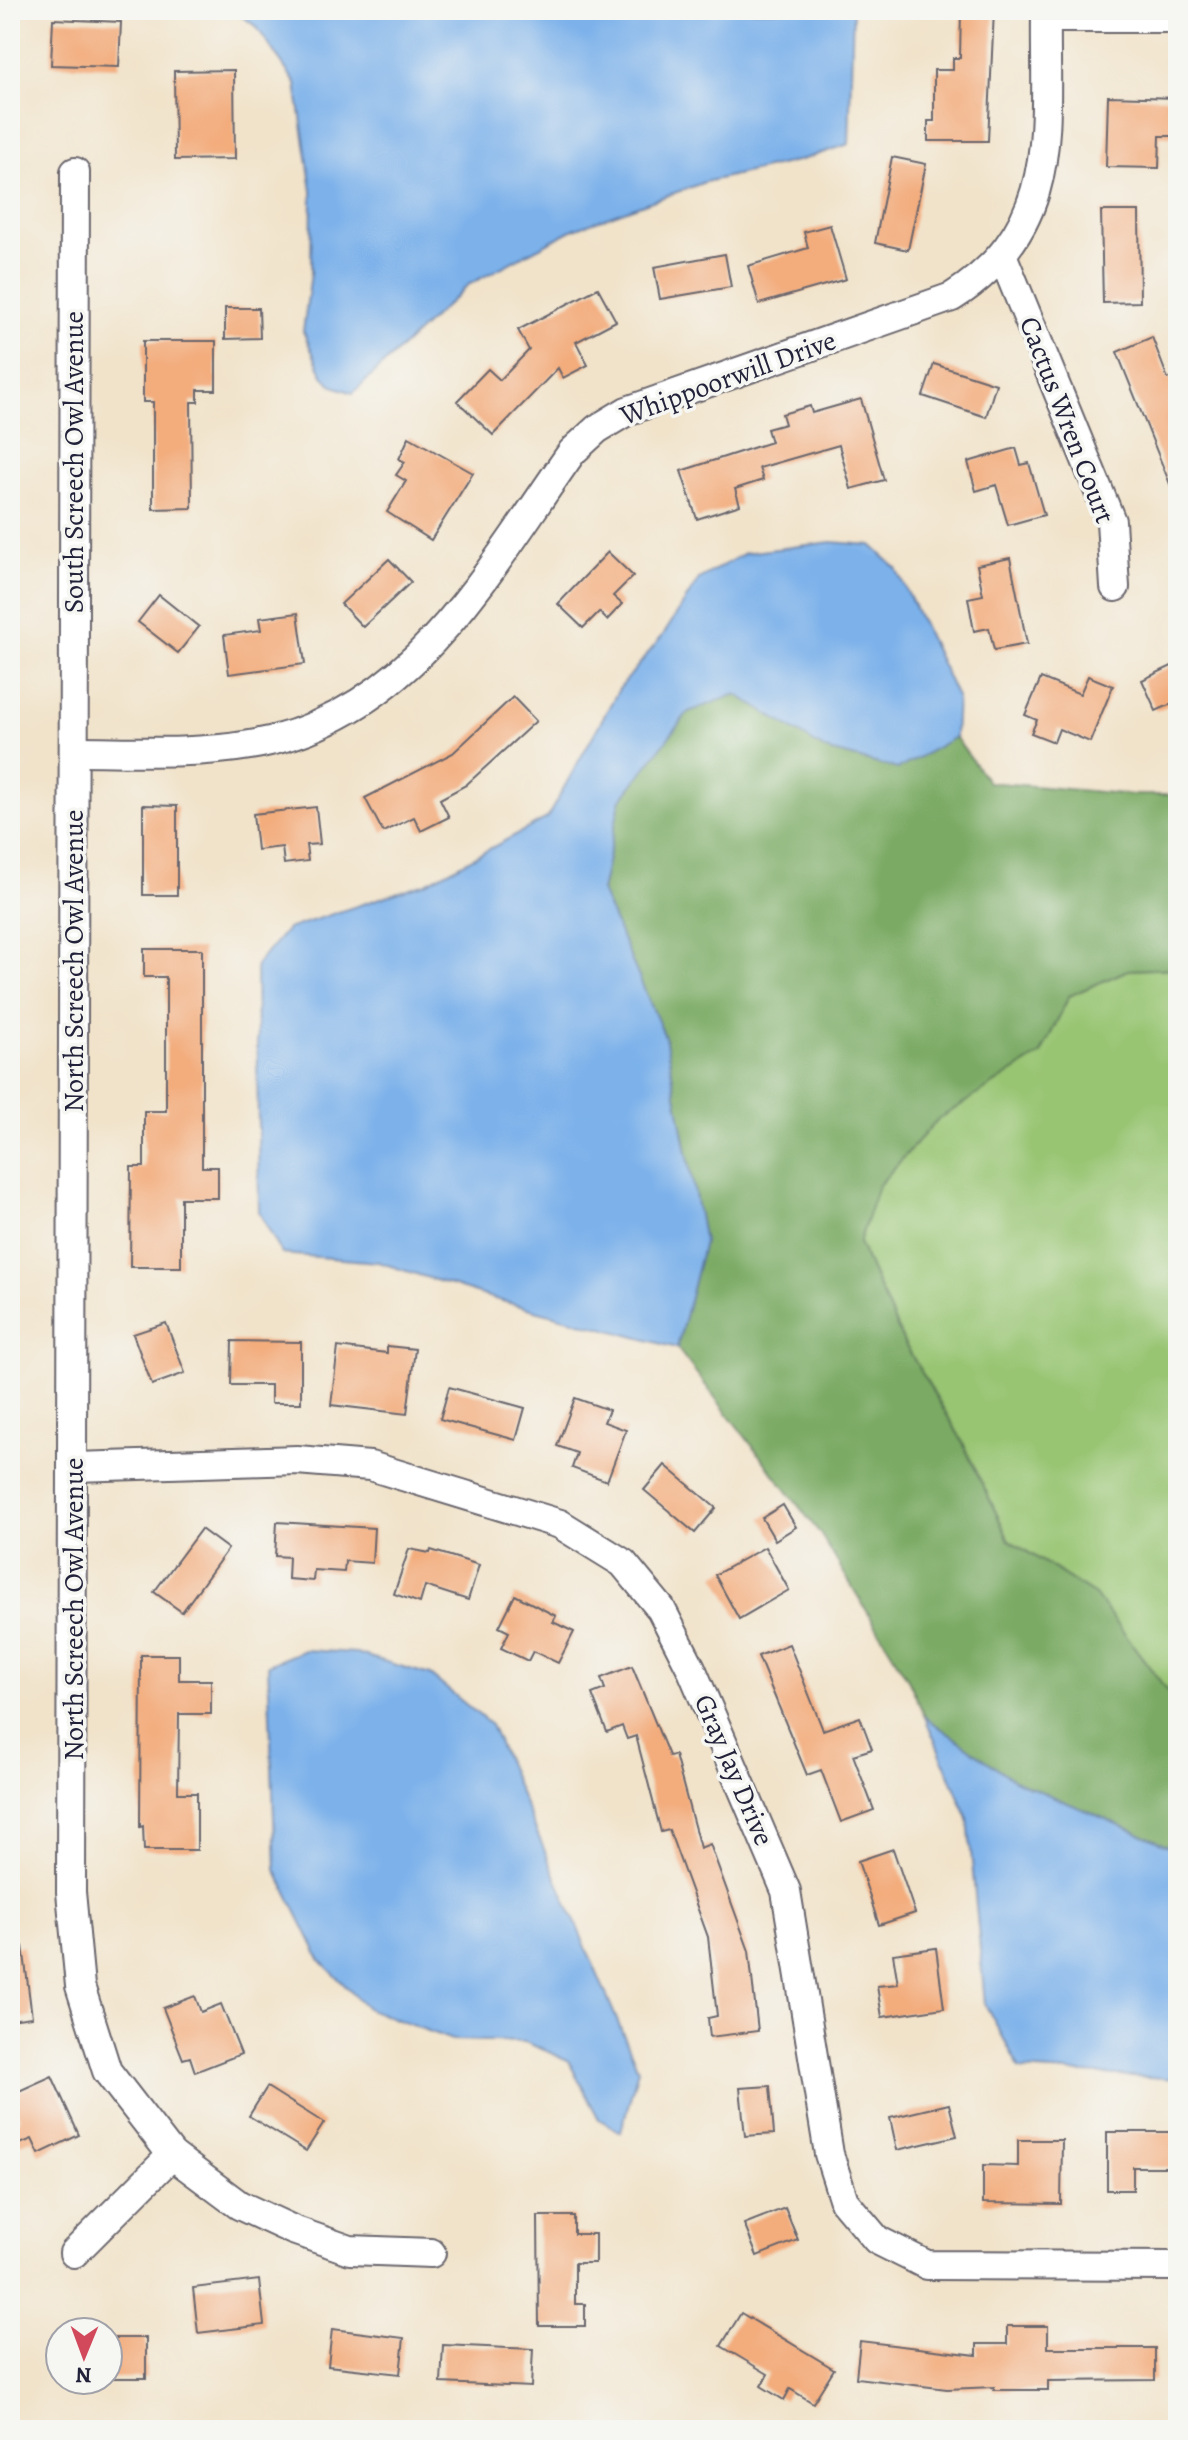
<svg xmlns="http://www.w3.org/2000/svg" width="1188" height="2440" font-family="Alegreya,serif">
<style>
.green{fill:#98c572;stroke:#5d7456;stroke-width:2}
.forest{fill:#7aaa64;stroke:#4e6650;stroke-width:2}
.water{fill:#7cb1ea;stroke:#4f6a92;stroke-width:2}
.building{fill:#f3ac7b}
.lines{fill:none;stroke-linecap:round;stroke-linejoin:round}
.minor-casing{stroke:#6a666d;stroke-width:32}
.minor{stroke:#fff;stroke-width:28}
.labels{text-anchor:middle;dominant-baseline:central;stroke-width:7;stroke-linejoin:round;paint-order:stroke}
.street-label{font-size:28px;fill:#22223b;stroke:#f6f6f2}
</style>
<rect width="100%" height="100%" fill="#f6f6f2"/>
<filter id="ink" filterUnits="userSpaceOnUse"><feTurbulence type="fractalNoise" baseFrequency=".0125" numOctaves="2"/><feDisplacementMap in="SourceGraphic" scale="16" xChannelSelector="R" yChannelSelector="G"/><feConvolveMatrix kernelMatrix="1 2 1 2 8 2 1 2 1" color-interpolation-filters="sRGB"/></filter>
<filter id="wash" filterUnits="userSpaceOnUse"><feTurbulence type="fractalNoise" baseFrequency=".006" numOctaves="4" result="noise"/><feDisplacementMap in="SourceGraphic" scale="32" xChannelSelector="R" yChannelSelector="G"/><feGaussianBlur stdDeviation="1.8" result="paint"/><feColorMatrix in="noise" values="0 0 0 0 0 0 0 0 0 0 0 0 0 0 0 0 0 1.4 0 .05"/><feComposite in="paint" operator="in"/></filter>
<g filter="url(#wash)">
<rect width="100%" height="100%" fill="#f1e3ca"/>
<path class="green" d="M1178,968V1705L1095,1595L1009,1540L960,1437L903,1341L859,1243L877,1186L937,1120L1041,1054L1069,996L1128,970Z"/>
<path class="forest" d="M736,694L826,750L898,769L955,737L988,782L1134,795H1178V968L1128,970L1069,996L1041,1054L937,1120L878,1186L859,1243L903,1341L960,1437L1009,1540L1095,1595L1178,1705V1850L1014,1780L925,1717L909,1681L821,1535L677,1348L704,1242L665,1037L601,891L620,801L688,712Z"/>
<g class="water">
<path d="M232,10H853L849,144L801,160L705,182L574,229L468,285L353,393L333,386L323,376L303,331L311,273L312,191L296,84L256,26Z"/>
<path d="M831,542L871,545L896,568L957,697L955,737L898,769L826,750L736,694L688,712L620,801L601,891L665,1037L704,1242L677,1348L498,1300L378,1262L282,1254L259,1212L256,965L287,929L426,883L547,818L619,689L664,634L699,579L745,553Z"/>
<path d="M304,1650L356,1653L430,1675L491,1725L638,2069L621,2132L599,2119L568,2060L525,2042L452,2040L368,2009L321,1961L276,1870L268,1665Z"/>
<path d="M925,1717L1014,1780L1178,1850V2079L1020,2069L985,2004L968,1819Z"/>
</g>
<g id="blocks">
<g class="building">
<path d="M961,10H994L988,141H928V121H934V70H953V58H960Z"/>
<path d="M53,19L121,22L119,67L51,65Z"/>
<path d="M234,70L235,159L175,160L174,71Z"/>
<path d="M1108,96L1178,98V136H1160L1159,168L1106,167Z"/>
<path d="M892,157L926,164L908,250L875,243Z"/>
<path d="M1101,211H1139L1140,302L1103,303Z"/>
<path d="M830,225L846,279L759,304L748,266L808,248L804,232Z"/>
<path d="M725,254L731,287L660,299L654,267Z"/>
<path d="M598,288L616,321L576,342L588,365L563,378L558,368L493,435L457,401L488,369L500,380L529,350L518,330Z"/>
<path d="M225,308H259L260,338L225,339Z"/>
<path d="M1152,337L1168,379L1178,375L1176,499L1117,352Z"/>
<path d="M143,341H216V390H198V402H191L192,508L153,509V402H143Z"/>
<path d="M934,364L996,384L986,417L923,396Z"/>
<path d="M861,399L884,480L851,489L839,445L759,468L763,480L735,489L740,505L697,519L681,471L771,442L767,429L785,424L782,414L810,406L812,413Z"/>
<path d="M409,437L473,473L431,540L387,512L406,481L396,475L405,462L399,459Z"/>
<path d="M1016,448L1021,465L1029,463L1044,515L1008,525L996,485L976,491L968,462Z"/>
<path d="M608,552L633,576L613,596L622,604L607,620L599,612L583,628L558,604Z"/>
<path d="M1010,558L1027,644L994,650L989,628L974,631L968,598L983,595L977,565Z"/>
<path d="M389,559L411,582L363,627L341,604Z"/>
<path d="M159,595L199,627L178,653L138,622Z"/>
<path d="M298,613L305,664L229,674L224,635L261,630L259,618Z"/>
<path d="M1178,663V701L1156,711L1142,680Z"/>
<path d="M1088,676L1113,686L1090,742L1059,729L1054,742L1031,733L1037,720L1025,715L1041,678L1080,694Z"/>
<path d="M513,697L536,721L466,785L440,799L449,817L421,831L414,817L383,832L365,798L453,753Z"/>
<path d="M143,805L177,806V895H143Z"/>
<path d="M316,807L320,844L306,845L308,861L284,864L282,847L257,850L253,814Z"/>
<path d="M144,949H202V1167H218V1198H181V1267H130L131,1167H144V1111H166V977H144Z"/>
<path d="M166,1323L185,1373L152,1385L133,1334Z"/>
<path d="M232,1341L301,1342V1403H271V1385H231Z"/>
<path d="M387,1346L415,1349L407,1414L331,1405L338,1347L387,1353Z"/>
<path d="M449,1387L525,1408L516,1440L440,1419Z"/>
<path d="M575,1398L609,1410L604,1422L626,1430L607,1481L572,1468L577,1453L557,1446Z"/>
<path d="M665,1465L716,1508L695,1533L644,1490Z"/>
<path d="M783,1505L796,1527L775,1540L762,1518Z"/>
<path d="M277,1522L374,1528L372,1563L345,1561L344,1572L314,1570L313,1581L288,1579L289,1557L275,1556Z"/>
<path d="M201,1529L228,1549L182,1612L154,1592Z"/>
<path d="M765,1547L789,1590L739,1619L715,1575Z"/>
<path d="M409,1549L430,1553L431,1550L479,1565L468,1600L425,1586L420,1603L394,1594Z"/>
<path d="M515,1595L556,1616L553,1622L574,1632L558,1663L533,1651L528,1661L501,1648L509,1632L499,1627Z"/>
<path d="M789,1644L823,1730L860,1717L872,1749L853,1755L874,1810L841,1822L821,1770L807,1775L758,1656Z"/>
<path d="M141,1655H179V1680H211V1714H179L178,1793H197V1850H144L143,1826L140,1827Z"/>
<path d="M632,1666L669,1756L675,1755L700,1848L710,1844L749,1951L758,2031L710,2037L708,2018L717,2016L708,1937L669,1830L661,1832L636,1736L627,1739L622,1726L607,1732L592,1694L605,1689L601,1678Z"/>
<path d="M893,1849L915,1913L879,1925L858,1861Z"/>
<path d="M23,1946L32,2017L10,2020V1947Z"/>
<path d="M936,1948L944,2008L882,2017L877,1986L898,1984L893,1954Z"/>
<path d="M195,1996L201,2012L221,2004L241,2054L195,2072L190,2057L183,2059L163,2008Z"/>
<path d="M52,2076L79,2135L39,2154L32,2139L20,2144L10,2123L20,2119L10,2095Z"/>
<path d="M770,2086L774,2134L745,2136L740,2088Z"/>
<path d="M267,2087L324,2123L306,2151L249,2116Z"/>
<path d="M949,2104L957,2136L897,2150L890,2118Z"/>
<path d="M1107,2132H1178V2167H1133V2190H1107Z"/>
<path d="M1018,2140H1062L1061,2204L983,2203V2165L1018,2166Z"/>
<path d="M785,2208L798,2240L757,2256L744,2224Z"/>
<path d="M538,2216H574V2234H595V2263H575V2304H585V2326H539Z"/>
<path d="M259,2280L264,2325L198,2333L193,2288Z"/>
<path d="M741,2313L834,2369L813,2403L790,2389L784,2400L761,2386L768,2374L721,2346Z"/>
<path d="M1007,2326H1048V2348H1155V2380L1048,2381V2390H994V2387L947,2389L856,2378L860,2341L977,2355V2344H1007Z"/>
<path d="M332,2329L404,2338L400,2374L328,2366Z"/>
<rect x="108" y="2338" width="38" height="40"/>
<path d="M443,2345L533,2349L531,2387L441,2383Z"/>
</g>
</g>
</g>
<g filter="url(#ink)">
<use href="#blocks" fill-opacity="0" stroke="#6a666d" stroke-width="2"/>
<g class="lines">
<g class="minor-casing">
<g id="minor">
<path d="M1046,18H1178"/>
<path d="M75,172L71,1892L80,1986L107,2071L172,2155L239,2205L293,2230L350,2250L431,2253"/>
<path d="M1003,257L1111,521L1115,587"/>
<path d="M74,751C132,751 192,755 250,745C411,718 486,573 572,452L597,429L627,411L952,297C1064,226 1044,126 1046,10"/>
<path d="M75,1467L297,1460L370,1466L560,1524L623,1563L661,1609L691,1668L786,1891L829,2154L844,2201L877,2240L927,2265L1178,2266"/>
<path d="M74,2253L172,2155"/>
</g>
</g>
<use href="#minor" class="minor"/>
</g>
</g>
<g class="labels">
<g class="street-label">
<text transform="translate(728 378) rotate(-20)">Whippoorwill Drive</text>
<text transform="translate(1067 420) rotate(69)">Cactus Wren Court</text>
<text transform="translate(74 462) rotate(-90)">South Screech Owl Avenue</text>
<text transform="translate(74 961) rotate(-90)">North Screech Owl Avenue</text>
<text transform="translate(74 1609) rotate(-90)">North Screech Owl Avenue</text>
<text transform="translate(734 1770) rotate(67)">Gray Jay Drive</text>
</g>
</g>
<rect width="1188" height="2440" fill="none" stroke="#f6f6f2" stroke-width="40"/>
<g transform="translate(84 2356) rotate(181)"><circle r="38" fill="#f6f6f2" stroke="#a1a1a9" stroke-width="2"/>
<path d="M0-6L14 30L0 20L-14 30Z" fill="#d1495b"/>
<text y="-12" font-size="22" font-weight="bold" text-anchor="middle" fill="#22223b">N</text>
</g>
</svg>
